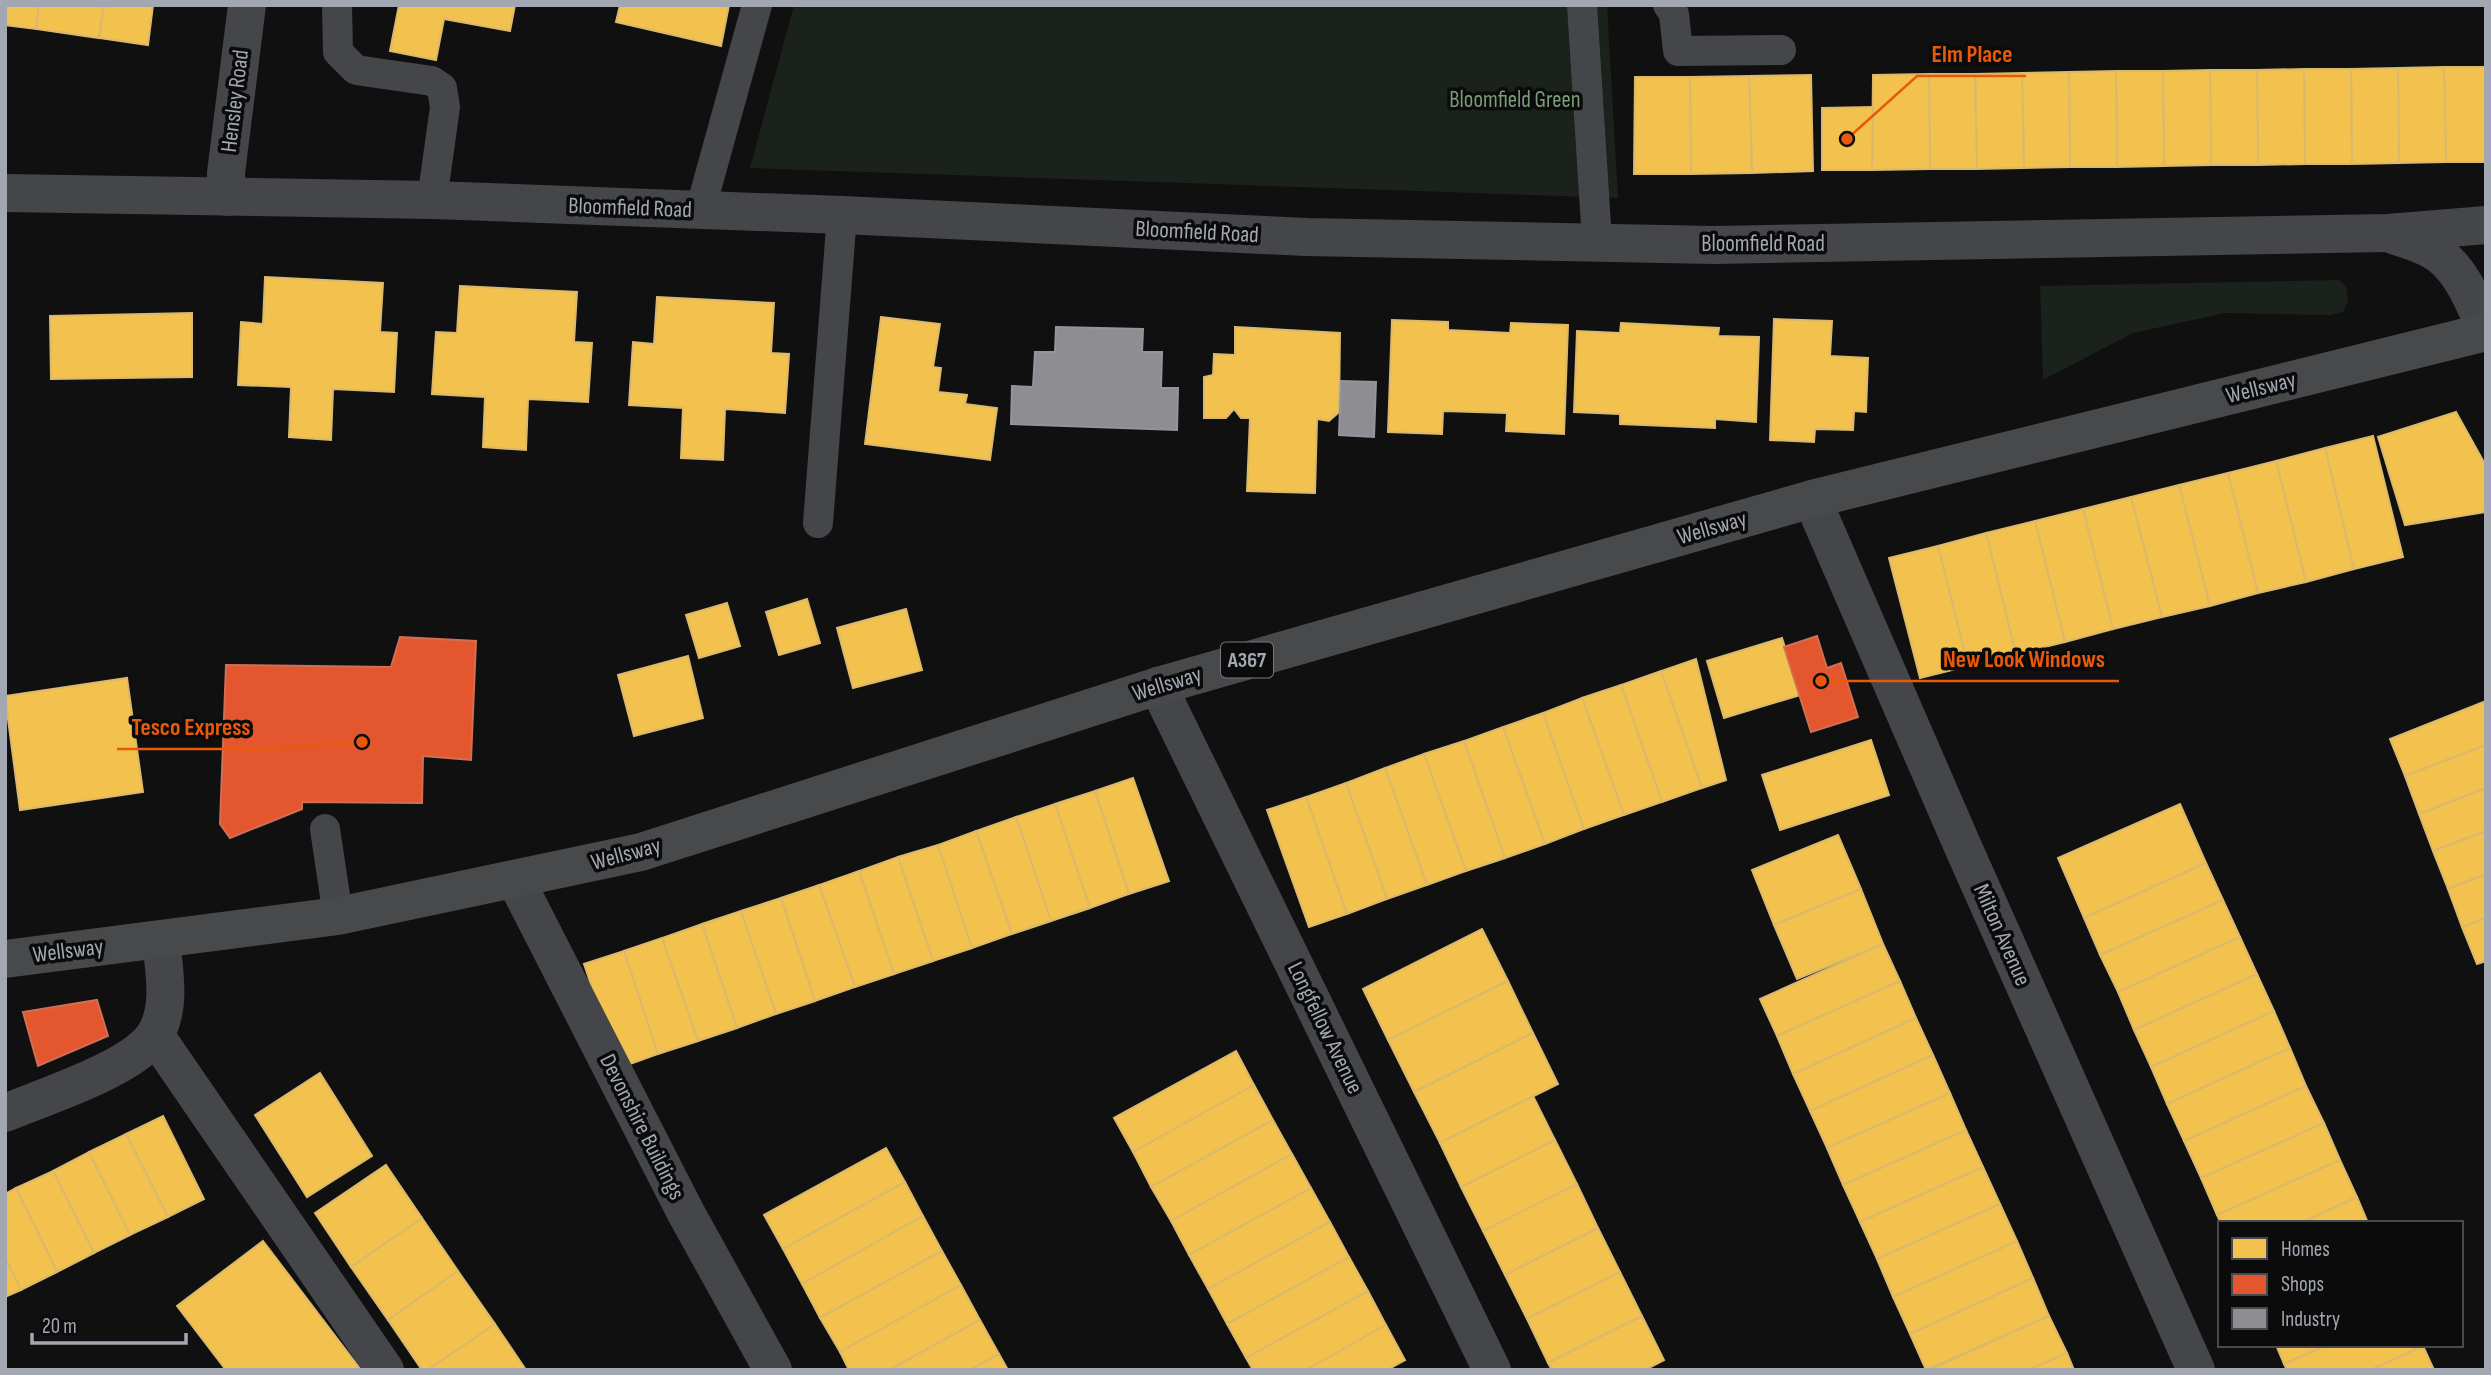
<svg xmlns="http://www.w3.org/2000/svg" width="2491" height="1375" font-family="'Sofia Sans Condensed',sans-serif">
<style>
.green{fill:#1b211b}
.homes{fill:#f2c14e;stroke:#dab96c;stroke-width:2}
.shops{fill:#e4572e;stroke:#d06f56;stroke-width:2}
.industry{fill:#8d8d92;stroke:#93959c;stroke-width:2}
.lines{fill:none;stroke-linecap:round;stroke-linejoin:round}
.service{stroke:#454649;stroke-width:30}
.minor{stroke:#454649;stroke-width:38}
.tertiary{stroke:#454649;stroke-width:38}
.primary{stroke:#47494b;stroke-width:38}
.labels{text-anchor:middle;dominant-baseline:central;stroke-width:7;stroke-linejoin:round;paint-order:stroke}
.shield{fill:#0b0b0c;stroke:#757880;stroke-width:2}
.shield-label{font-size:21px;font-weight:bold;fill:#a2a7b2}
.park-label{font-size:23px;fill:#799c7b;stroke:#0b0b0c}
.street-label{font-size:23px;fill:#a2a7b2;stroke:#0b0b0c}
.leader{fill:none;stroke:#e8590c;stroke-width:2.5}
.callout-dot{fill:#e8590c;stroke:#0b0b0c;stroke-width:2.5}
.callout-label{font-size:24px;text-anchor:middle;font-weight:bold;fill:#e8590c;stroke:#0b0b0c;stroke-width:7;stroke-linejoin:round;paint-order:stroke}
</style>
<rect width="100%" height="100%" fill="#101011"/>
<g class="green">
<path d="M794,5H1607L1618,198L750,168Z"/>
<path d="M2339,280L2346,286L2348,301L2343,312L2330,315L2225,313L2133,333L2043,380L2040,286Z"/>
</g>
<g class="homes">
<path d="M5,5H39L36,29L5,25Z"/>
<path d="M39,5H104L99,38L36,29Z"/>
<path d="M104,5H153L148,45L99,38Z"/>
<path d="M399,5H515L510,31L444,19L436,60L390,51Z"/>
<path d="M620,5H729L721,46L616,22Z"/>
<path d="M2444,67H2486V162H2446Z"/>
<path d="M2444,67L2446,162L2399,163L2398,68Z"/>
<path d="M2398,68L2399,163L2352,164L2351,69Z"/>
<path d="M2304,69H2351L2352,164H2305Z"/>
<path d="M2304,69L2305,164L2258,165L2257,70Z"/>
<path d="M2210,70H2257L2258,165H2211Z"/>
<path d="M2210,70L2211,165L2164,166L2163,71Z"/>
<path d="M2116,71H2163L2164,166L2117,167Z"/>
<path d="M2116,71L2117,167H2070L2069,72Z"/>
<path d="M2069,72L2070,167L2024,168L2022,73Z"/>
<path d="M2022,73L2024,168L1977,169L1975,74Z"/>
<path d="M1929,74H1975L1977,169H1930Z"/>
<path d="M1929,74L1930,169L1872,170L1873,75Z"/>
<path d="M1811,75L1813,171L1752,173L1749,76Z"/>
<path d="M1749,76L1752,173L1691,174L1690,77Z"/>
<path d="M1635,77H1690L1691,174H1634Z"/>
<path d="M1873,107L1872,170H1822V108Z"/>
<path d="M265,277L383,283L380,332L397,333L394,392L333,389L331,440L289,437L291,387L238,385L241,322L263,324Z"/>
<path d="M460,286L577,292L574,342L592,343L588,402L528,399L526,450L483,447L485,397L432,394L436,332L457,333Z"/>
<path d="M657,297L774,303L771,353L789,354L785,413L725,409L723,460L681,458L683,408L629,405L633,342L654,344Z"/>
<path d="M192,313V377L51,379L50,316Z"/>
<path d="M881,317L940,324L933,367L941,368L938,392L967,395L965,404L997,408L990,460L865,444Z"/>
<path d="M1774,319L1832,321L1830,356L1868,358L1866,412L1854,411L1853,430L1815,429L1814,442L1770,440Z"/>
<path d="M1392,320L1448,322V330L1510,333L1511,323L1568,325L1564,434L1506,431L1507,413L1443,411L1442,434L1388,432Z"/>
<path d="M1621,323L1719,328L1718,336L1759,337L1756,422L1715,419V428L1620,424V414L1574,412L1577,331L1620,333Z"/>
<path d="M1235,327L1340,333L1339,412L1329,421L1317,419L1315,493L1247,491L1250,418H1241L1234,409L1226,418H1204V377L1213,375L1214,354L1235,355Z"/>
<path d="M2456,412L2486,466V512L2405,525L2378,437Z"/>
<path d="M2373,436L2403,557L2354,569L2325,448Z"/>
<path d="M2325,448L2354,569L2306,582L2276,461Z"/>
<path d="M2276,461L2306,582L2258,593L2228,473Z"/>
<path d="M2228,473L2258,593L2210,606L2179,485Z"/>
<path d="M2179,485L2210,606L2162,617L2131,497Z"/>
<path d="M2131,497L2162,617L2113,629L2083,509Z"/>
<path d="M2083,509L2113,629L2065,642L2035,521Z"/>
<path d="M2035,521L2065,642L2016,654L1986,533Z"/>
<path d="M1986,533L2016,654L1968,666L1938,546Z"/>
<path d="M1938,546L1968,666L1920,678L1889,558Z"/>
<path d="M807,599L820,643L779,655L766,612Z"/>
<path d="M727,603L740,646L699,658L686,615Z"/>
<path d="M906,609L922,670L853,688L837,628Z"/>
<path d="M1782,638L1800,695L1724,718L1707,661Z"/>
<path d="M688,656L703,718L634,736L618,675Z"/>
<path d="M1696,659L1726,780L1702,788L1661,671Z"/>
<path d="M1661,671L1702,788L1662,802L1621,685Z"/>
<path d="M127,678L143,792L20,810L5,696Z"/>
<path d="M1621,685L1662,802L1624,815L1582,698Z"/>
<path d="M1582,698L1624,815L1584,829L1543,713Z"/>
<path d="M2486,701V745L2405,776L2390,739Z"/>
<path d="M1543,713L1584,829L1545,844L1503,727Z"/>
<path d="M1503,727L1545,844L1505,858L1464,741Z"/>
<path d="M1871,740L1889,795L1780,830L1762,775Z"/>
<path d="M1464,741L1505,858L1466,871L1424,754Z"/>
<path d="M2486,745V788L2419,814L2405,776Z"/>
<path d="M1424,754L1466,871L1427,885L1385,768Z"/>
<path d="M1385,768L1427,885L1387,899L1346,783Z"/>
<path d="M1133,778L1169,881L1129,894L1095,791Z"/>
<path d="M1346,783L1387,899L1347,914L1306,797Z"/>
<path d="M2486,788V831L2433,851L2419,814Z"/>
<path d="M1095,791L1129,894L1090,908L1055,804Z"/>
<path d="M1306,797L1347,914L1309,927L1267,810Z"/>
<path d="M1055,804L1090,908L1051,921L1016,817Z"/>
<path d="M2180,804L2206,863L2084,918L2058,858Z"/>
<path d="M1016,817L1051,921L1012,934L976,831Z"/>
<path d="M976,831L1012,934L972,948L938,845Z"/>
<path d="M2486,831V874L2448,889L2433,851Z"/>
<path d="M1838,835L1861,889L1774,925L1752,870Z"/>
<path d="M938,845L972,948L933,961L898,857Z"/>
<path d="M898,857L933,961L894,974L859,871Z"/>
<path d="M2206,863L2223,900L2100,955L2084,918Z"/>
<path d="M859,871L894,974L855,987L819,885Z"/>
<path d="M2486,874V918L2462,927L2448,889Z"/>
<path d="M819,885L855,987L815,1001L781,898Z"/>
<path d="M1861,889L1883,944L1797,979L1774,925Z"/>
<path d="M781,898L815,1001L776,1014L741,911Z"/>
<path d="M2223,900L2240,937L2118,992L2100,955Z"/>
<path d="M741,911L776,1014L737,1028L702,924Z"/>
<path d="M2486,918V961L2477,964L2462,927Z"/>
<path d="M702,924L737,1028L698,1041L662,938Z"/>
<path d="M1482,929L1508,981L1388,1040L1363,989Z"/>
<path d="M2240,937L2257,974L2134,1030L2118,992Z"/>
<path d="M662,938L698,1041L658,1054L624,951Z"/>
<path d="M1883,944L1900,981L1777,1036L1760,999Z"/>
<path d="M624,951L658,1054L619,1068L584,964Z"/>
<path d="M2257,974L2274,1011L2151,1067L2134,1030Z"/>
<path d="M1508,981L1533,1033L1414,1092L1388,1040Z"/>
<path d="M1900,981L1916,1018L1793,1074L1777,1036Z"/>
<path d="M2274,1011L2290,1048L2167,1104L2151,1067Z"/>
<path d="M1916,1018L1933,1055L1810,1111L1793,1074Z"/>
<path d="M1533,1033L1558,1084L1440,1143L1414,1092Z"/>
<path d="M2290,1048L2306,1086L2184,1141L2167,1104Z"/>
<path d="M1236,1051L1254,1085L1133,1152L1114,1118Z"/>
<path d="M1933,1055L1950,1093L1827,1148L1810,1111Z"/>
<path d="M320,1073L372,1156L307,1197L255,1115Z"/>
<path d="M1254,1085L1273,1120L1151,1187L1133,1152Z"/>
<path d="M2306,1086L2324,1123L2201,1178L2184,1141Z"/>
<path d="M1950,1093L1966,1130L1843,1185L1827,1148Z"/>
<path d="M1533,1096L1555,1140L1461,1187L1440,1143Z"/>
<path d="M163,1116L204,1199L168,1217L126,1134Z"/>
<path d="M1273,1120L1292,1154L1171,1221L1151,1187Z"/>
<path d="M2324,1123L2340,1160L2217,1215L2201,1178Z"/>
<path d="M1966,1130L1983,1167L1860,1222L1843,1185Z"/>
<path d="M126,1134L168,1217L130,1235L89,1152Z"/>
<path d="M1555,1140L1577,1184L1483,1231L1461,1187Z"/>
<path d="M886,1148L905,1182L783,1249L764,1215Z"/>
<path d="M89,1152L130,1235L94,1253L53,1171Z"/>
<path d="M1292,1154L1311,1188L1189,1255L1171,1221Z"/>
<path d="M2340,1160L2357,1197L2301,1223H2221L2217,1215Z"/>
<path d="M386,1165L422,1218L351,1267L315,1213Z"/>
<path d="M1983,1167L2000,1204L1877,1259L1860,1222Z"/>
<path d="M53,1171L94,1253L57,1272L16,1188Z"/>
<path d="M905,1182L923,1216L802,1284L783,1249Z"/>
<path d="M1577,1184L1598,1228L1505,1275L1483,1231Z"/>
<path d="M16,1188L57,1272L21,1290L5,1258V1194Z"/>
<path d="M1311,1188L1330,1222L1208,1289L1189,1255Z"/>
<path d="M2357,1197L2368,1223H2301Z"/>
<path d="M2000,1204L2017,1241L1893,1297L1877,1259Z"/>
<path d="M923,1216L942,1251L820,1318L802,1284Z"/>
<path d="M422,1218L458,1271L388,1320L351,1267Z"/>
<path d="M1330,1222L1349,1257L1227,1324L1208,1289Z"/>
<path d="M1598,1228L1620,1272L1527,1319L1505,1275Z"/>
<path d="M263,1241L361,1370H226L177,1306Z"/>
<path d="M2017,1241L2033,1278L1910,1334L1893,1297Z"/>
<path d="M942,1251L961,1285L840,1352L820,1318Z"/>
<path d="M1349,1257L1368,1291L1246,1358L1227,1324Z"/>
<path d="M5,1258L21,1290L5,1297Z"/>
<path d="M458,1271L495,1324L428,1370H422L388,1320Z"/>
<path d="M1620,1272L1642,1316L1548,1363L1527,1319Z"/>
<path d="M2033,1278L2049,1316L1926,1370L1910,1334Z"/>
<path d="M961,1285L980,1320L889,1370H849L840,1352Z"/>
<path d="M1368,1291L1386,1325L1306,1370H1253L1246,1358Z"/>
<path d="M1642,1316L1664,1360L1645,1370H1552L1548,1363Z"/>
<path d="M2049,1316L2067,1353L2029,1370H1929Z"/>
<path d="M980,1320L999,1354L970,1370H889Z"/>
<path d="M495,1324L526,1370H428Z"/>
<path d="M1386,1325L1405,1360L1387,1370H1306Z"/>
<path d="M2276,1345H2327L2284,1364Z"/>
<path d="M2327,1345H2423V1346L2371,1370H2287L2284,1364Z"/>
<path d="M2423,1346L2434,1370H2371Z"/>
<path d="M2067,1353L2074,1370H2029Z"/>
<path d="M999,1354L1008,1370H970Z"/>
</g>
<g class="shops">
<path d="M1817,636L1827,668L1841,663L1858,717L1811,732L1784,647Z"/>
<path d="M400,637L476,641L471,760L423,756L422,803L302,802V809L230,838L220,824L226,665L391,667Z"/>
<path d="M97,1000L108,1036L38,1066L23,1012Z"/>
</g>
<g class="industry">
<path d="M1056,327L1143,329L1142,352H1162L1161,388H1178L1177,430L1011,424L1012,386L1033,387L1035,352H1055Z"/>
<path d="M1341,381L1376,382L1374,437L1339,435Z"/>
</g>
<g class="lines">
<g class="service">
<path d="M337,5L338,52L356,70L432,81L442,88L445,107L432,200"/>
<path d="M1582,5L1597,241"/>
<path d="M1668,5L1674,14L1678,51L1781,50"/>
<path d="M700,211L757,5"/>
<path d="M818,523L842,215"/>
<path d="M325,829L338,916"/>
</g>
<g class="minor">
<path d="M227,197L226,173L247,5"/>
<path d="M1812,499L1963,847L2196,1370"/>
<path d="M1158,686L1492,1370"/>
<path d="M516,881L686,1213L773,1370"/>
<path d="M155,1035L385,1370"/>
</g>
<g class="tertiary">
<path d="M5,193L432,200L842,215L1306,237L1714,245L2388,233L2486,225"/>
<path d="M2393,235C2405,239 2419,243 2430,249C2459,263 2474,302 2486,330"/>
<path d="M5,1113C43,1097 132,1069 154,1036C172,1010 164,969 161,940"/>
</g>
<path class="primary" d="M5,959L338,916L641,852L1158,686L1812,499L2486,332"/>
</g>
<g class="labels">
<rect class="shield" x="1221" y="642.5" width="52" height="35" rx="5"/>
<g class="shield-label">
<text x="1247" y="660">A367</text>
</g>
<g class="park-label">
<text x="1515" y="100">Bloomfield Green</text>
</g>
<g class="street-label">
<text transform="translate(235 101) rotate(-83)">Hensley Road</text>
<text transform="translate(630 208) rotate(2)">Bloomfield Road</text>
<text transform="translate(1197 232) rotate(3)">Bloomfield Road</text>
<text x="1763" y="244">Bloomfield Road</text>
<text transform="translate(2261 388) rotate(-14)">Wellsway</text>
<text transform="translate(1712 528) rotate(-16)">Wellsway</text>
<text transform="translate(1167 684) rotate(-17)">Wellsway</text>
<text transform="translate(626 854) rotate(-15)">Wellsway</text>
<text transform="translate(2002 935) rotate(66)">Milton Avenue</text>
<text transform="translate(68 951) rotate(-7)">Wellsway</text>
<text transform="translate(1325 1028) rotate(64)">Longfellow Avenue</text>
<text transform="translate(642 1127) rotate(63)">Devonshire Buildings</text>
</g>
</g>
<path class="leader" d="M1847 139L1917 76H2026M1821 681L1929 681H2119M362 742L265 749H117"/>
<g class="callout-dot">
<circle cx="1847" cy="139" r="7"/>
<circle cx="1821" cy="681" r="7"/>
<circle cx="362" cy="742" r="7"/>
</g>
<g class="callout-label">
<text x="1972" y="62">Elm Place</text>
<text x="2024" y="667">New Look Windows</text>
<text x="191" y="735">Tesco Express</text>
</g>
<rect width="2491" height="1375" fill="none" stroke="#a2a7b2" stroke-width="14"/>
<rect x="2218" y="1221" width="245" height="126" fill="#0b0b0c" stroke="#47494e" stroke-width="2"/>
<rect x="2232" y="1238" width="35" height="21" fill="#f2c14e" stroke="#47494e" stroke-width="2"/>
<text x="2281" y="1256" font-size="21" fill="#a2a7b2">Homes</text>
<rect x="2232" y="1274" width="35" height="21" fill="#e4572e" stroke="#47494e" stroke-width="2"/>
<text x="2281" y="1291" font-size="21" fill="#a2a7b2">Shops</text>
<rect x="2232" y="1308" width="35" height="21" fill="#8d8d92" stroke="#47494e" stroke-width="2"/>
<text x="2281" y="1326" font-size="21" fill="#a2a7b2">Industry</text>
<path d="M32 1333v10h154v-10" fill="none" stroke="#a2a7b2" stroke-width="3.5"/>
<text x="42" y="1333" font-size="21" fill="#a2a7b2" stroke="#0b0b0c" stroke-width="5" paint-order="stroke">20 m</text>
</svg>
